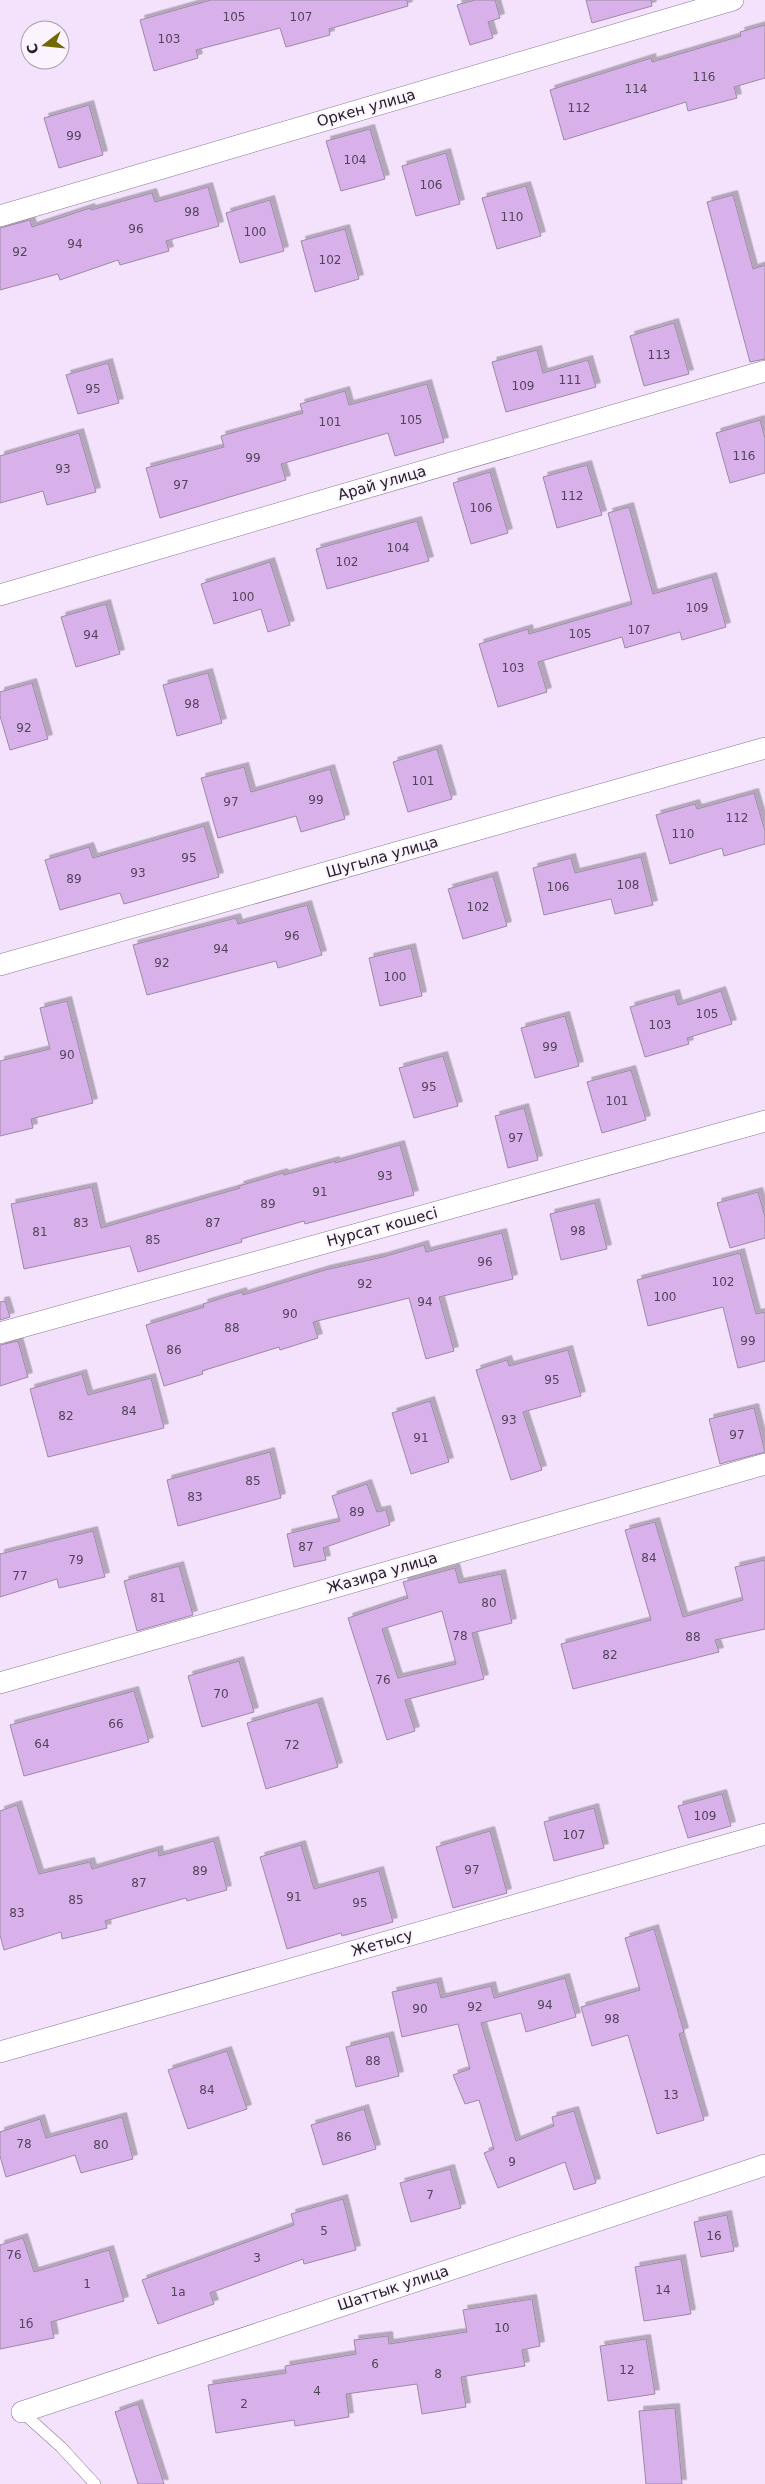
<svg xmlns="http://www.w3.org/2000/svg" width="765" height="2484" font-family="'DejaVu Sans',sans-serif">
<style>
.building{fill:#d8b1eb;stroke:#9b8aa3;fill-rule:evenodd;filter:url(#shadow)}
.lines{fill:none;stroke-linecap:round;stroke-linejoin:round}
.lane-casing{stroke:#887890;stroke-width:12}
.street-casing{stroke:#887890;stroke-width:22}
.lane{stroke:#fff;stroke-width:11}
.street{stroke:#fff;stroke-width:21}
.labels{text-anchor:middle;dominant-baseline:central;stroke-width:4.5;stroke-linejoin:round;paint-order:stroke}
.number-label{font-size:12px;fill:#52445a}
.street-label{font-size:15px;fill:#262029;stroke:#fbf3fe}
</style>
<defs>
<filter id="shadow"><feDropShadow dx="4.5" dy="-4.5" stdDeviation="0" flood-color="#0004"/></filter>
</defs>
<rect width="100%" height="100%" fill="#f4e2fd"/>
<g class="building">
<path d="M211,0H407L408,6L329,29L330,35L286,47L280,28L196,50L198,58L154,71L140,20Z"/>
<path d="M475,0H495L500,18L488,22L493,38L470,45L457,5Z"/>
<path d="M586,0H651L652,6L592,23Z"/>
<path d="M765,25V78L734,87L737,98L688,111L686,102L564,140L550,90L651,58L652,62L741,36L740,32Z"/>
<path d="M89,105L103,155L59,168L44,118Z"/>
<path d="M370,129L385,179L341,191L326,141Z"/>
<path d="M446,153L460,204L416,216L402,166Z"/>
<path d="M526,186L541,236L497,249L482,198Z"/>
<path d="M208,187L219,226L166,241L169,251L120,265L118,260L60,280L58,274L0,290V228L30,220L32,227L90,208L91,210L152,193L155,202Z"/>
<path d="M733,195L753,269L765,265V359L750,362L707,202Z"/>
<path d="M270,200L284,251L240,263L226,213Z"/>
<path d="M345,229L359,279L315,292L301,241Z"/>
<path d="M674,323L689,374L644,386L630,336Z"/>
<path d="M537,350L543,373L588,360L596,387L506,412L492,362Z"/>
<path d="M108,363L119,403L78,414L66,375Z"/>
<path d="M427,384L444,442L395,456L388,433L281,464L286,480L160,518L146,468L224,447L221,436L303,413L300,404L345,391L349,405Z"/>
<path d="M760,420L765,438V473L730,483L716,433Z"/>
<path d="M79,433L96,492L47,505L43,491L0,503V456Z"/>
<path d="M587,465L602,515L557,528L543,477Z"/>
<path d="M490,472L508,533L471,544L453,483Z"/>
<path d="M629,507L653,594L712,577L726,627L682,640L680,632L625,648L622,637L538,662L547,692L498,707L479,644L528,629L529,634L632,604L608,513Z"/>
<path d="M417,521L429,561L327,589L316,549Z"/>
<path d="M270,562L290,625L268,632L261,609L214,624L201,584Z"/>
<path d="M106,604L120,654L76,667L61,617Z"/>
<path d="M208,673L222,723L177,736L163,685Z"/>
<path d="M32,683L48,739L10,750L0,716V692Z"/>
<path d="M437,749L452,799L408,812L393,762Z"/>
<path d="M244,767L251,792L330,769L345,819L301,832L296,816L218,838L201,778Z"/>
<path d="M754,793L765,831V844L724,856L722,848L670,864L656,815L695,804L697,809Z"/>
<path d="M204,826L219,877L124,904L120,893L60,910L45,860L89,847L93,858Z"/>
<path d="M641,857L653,905L615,914L611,899L544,915L533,868L571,858L575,873Z"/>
<path d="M493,876L507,926L463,939L448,889Z"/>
<path d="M307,905L322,955L278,968L276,961L147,995L133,945L236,918L238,924Z"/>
<path d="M411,948L422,996L380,1006L369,958Z"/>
<path d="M721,991L732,1024L687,1038L689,1044L645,1057L630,1007L675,994L678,1005Z"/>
<path d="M67,1001L93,1103L31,1119L33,1128L0,1136V1061L50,1049L40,1008Z"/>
<path d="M565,1016L579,1066L535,1078L521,1028Z"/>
<path d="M443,1056L458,1106L414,1118L399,1068Z"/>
<path d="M631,1070L646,1120L602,1133L587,1082Z"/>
<path d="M524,1108L538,1160L508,1168L495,1116Z"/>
<path d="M400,1145L414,1195L305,1224L304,1221L241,1239L242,1242L138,1272L130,1246L24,1269L11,1204L92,1187L101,1228L240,1188L239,1186L283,1173L284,1175L335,1161V1163Z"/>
<path d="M758,1192L765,1217V1238L730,1248L717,1203Z"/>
<path d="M595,1203L607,1249L561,1260L550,1214Z"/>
<path d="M502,1233L513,1279L439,1297L454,1351L426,1359L409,1298L313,1322L318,1338L280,1350L279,1347L202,1371L203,1374L164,1386L146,1325L204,1307L203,1304L242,1292L243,1295L325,1270L383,1257L424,1245L426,1252Z"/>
<path d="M740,1253L756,1314L765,1312V1361L738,1368L723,1307L648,1326L637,1280Z"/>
<path d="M5,1301L10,1317L0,1320V1302Z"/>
<path d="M18,1341L28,1377L0,1386V1345Z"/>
<path d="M568,1350L581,1396L523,1412L542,1470L511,1480L476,1370L507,1360L509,1366Z"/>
<path d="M82,1374L88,1395L151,1378L164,1428L48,1457L30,1389Z"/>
<path d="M430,1401L449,1462L411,1474L392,1413Z"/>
<path d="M754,1408L765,1452L720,1464L709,1419Z"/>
<path d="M270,1452L281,1498L178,1526L167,1480Z"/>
<path d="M367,1484L377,1512L386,1510L390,1525L323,1548L326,1560L294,1567L287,1534L340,1521L332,1496Z"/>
<path d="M655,1522L683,1617L743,1600L735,1567L765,1560V1629L715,1640L719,1652L573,1689L561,1644L651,1620L625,1530Z"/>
<path d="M93,1531L105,1577L59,1588L57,1579L0,1597V1554Z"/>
<path d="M179,1566L193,1615L137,1631L124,1581Z"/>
<path d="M455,1568L459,1583L501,1574L512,1623L472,1633L484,1679L405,1700L415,1731L387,1740L348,1618L408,1598L403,1582ZM442,1611L456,1664L398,1678L382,1629Z"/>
<path d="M239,1661L254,1712L202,1727L188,1676Z"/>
<path d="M134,1691L149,1742L24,1776L10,1725Z"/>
<path d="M318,1702L338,1767L266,1789L247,1723Z"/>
<path d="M722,1794L731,1826L688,1838L678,1806Z"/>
<path d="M17,1805L39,1874L90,1862L92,1869L158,1850L159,1856L214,1841L227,1890L187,1901L186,1898L105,1921L107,1928L62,1939L61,1932L4,1950L0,1935V1811Z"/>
<path d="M594,1808L604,1848L554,1861L544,1822Z"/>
<path d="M490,1831L507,1893L453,1908L436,1847Z"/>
<path d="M301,1845L314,1889L379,1871L393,1922L342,1936L341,1933L287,1949L260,1857Z"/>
<path d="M654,1929L684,2032L679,2034L704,2120L657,2134L628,2035L592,2046L581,2007L640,1990L625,1938Z"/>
<path d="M565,1978L576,2017L526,2032L521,2013L481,2023L516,2141L554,2126L552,2117L574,2111L596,2183L574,2190L565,2162L498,2188L484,2153L494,2149L479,2100L465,2104L453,2075L470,2069L458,2024L402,2037L392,1992L437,1982L441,1998L491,1986L494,1998Z"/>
<path d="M389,2036L399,2076L356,2087L346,2047Z"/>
<path d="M227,2051L247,2109L188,2129L168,2070Z"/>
<path d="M364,2109L376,2149L323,2165L311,2125Z"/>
<path d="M122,2117L133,2159L81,2173L75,2155L6,2177L0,2156V2132L40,2119L46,2138Z"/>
<path d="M450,2169L461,2208L411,2222L400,2183Z"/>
<path d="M343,2199L356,2250L304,2264L303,2259L210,2293L214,2304L158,2324L142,2280L294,2225L291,2214Z"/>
<path d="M727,2215L734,2251L701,2257L694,2222Z"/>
<path d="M23,2238L34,2272L109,2250L124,2301L51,2322L54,2338L0,2349V2245Z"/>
<path d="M681,2259L691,2314L644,2321L635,2267Z"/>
<path d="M532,2299L540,2346L522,2350L525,2366L461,2377L466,2407L422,2414L417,2384L346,2394L349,2417L295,2426L294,2420L216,2433L208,2385L286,2373L285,2366L356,2354L354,2340L388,2336L389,2344L467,2332L463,2310Z"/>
<path d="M646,2339L655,2394L608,2401L600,2346Z"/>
<path d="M138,2404L164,2484H138L115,2412Z"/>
<path d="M675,2408L682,2484H646L639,2411Z"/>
</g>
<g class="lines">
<g class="lane-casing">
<path id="lane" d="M22,2412L61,2447L95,2484"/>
</g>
<g class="street-casing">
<g id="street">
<path d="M0,216L733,0"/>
<path d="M0,595L765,371"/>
<path d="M0,965L765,748"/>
<path d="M0,1333L765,1121"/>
<path d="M0,1683L765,1464"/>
<path d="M0,2052L765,1834"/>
<path d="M22,2412L765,2165"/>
</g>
</g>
<use href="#lane" class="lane"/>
<use href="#street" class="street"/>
</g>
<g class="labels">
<g class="number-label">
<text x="234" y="17">105</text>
<text x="301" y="17">107</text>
<text x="169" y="39">103</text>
<text x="704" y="77">116</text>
<text x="636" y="89">114</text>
<text x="579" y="108">112</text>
<text x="74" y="136">99</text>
<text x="355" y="160">104</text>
<text x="431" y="185">106</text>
<text x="192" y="212">98</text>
<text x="512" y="217">110</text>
<text x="136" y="229">96</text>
<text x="255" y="232">100</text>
<text x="75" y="244">94</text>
<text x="20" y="252">92</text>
<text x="330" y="260">102</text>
<text x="659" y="355">113</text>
<text x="570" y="380">111</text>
<text x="523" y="386">109</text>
<text x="93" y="389">95</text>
<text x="411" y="420">105</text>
<text x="330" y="422">101</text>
<text x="744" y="456">116</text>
<text x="253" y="458">99</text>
<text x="63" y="469">93</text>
<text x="181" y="485">97</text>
<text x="572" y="496">112</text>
<text x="481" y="508">106</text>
<text x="398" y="548">104</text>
<text x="347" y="562">102</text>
<text x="243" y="597">100</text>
<text x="697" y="608">109</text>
<text x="639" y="630">107</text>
<text x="580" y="634">105</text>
<text x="91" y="635">94</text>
<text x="513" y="668">103</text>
<text x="192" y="704">98</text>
<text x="24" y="728">92</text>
<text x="423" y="781">101</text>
<text x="316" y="800">99</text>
<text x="231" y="802">97</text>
<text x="737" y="818">112</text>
<text x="683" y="834">110</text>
<text x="189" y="858">95</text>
<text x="138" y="873">93</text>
<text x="74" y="879">89</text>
<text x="628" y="885">108</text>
<text x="558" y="887">106</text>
<text x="478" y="907">102</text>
<text x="292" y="936">96</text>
<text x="221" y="949">94</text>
<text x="162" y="963">92</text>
<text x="395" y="977">100</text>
<text x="707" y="1014">105</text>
<text x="660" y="1025">103</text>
<text x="550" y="1047">99</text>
<text x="67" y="1055">90</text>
<text x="429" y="1087">95</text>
<text x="617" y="1101">101</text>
<text x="516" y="1138">97</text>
<text x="385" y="1176">93</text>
<text x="320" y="1192">91</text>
<text x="268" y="1204">89</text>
<text x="81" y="1223">83</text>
<text x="213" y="1223">87</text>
<text x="578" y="1231">98</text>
<text x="40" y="1232">81</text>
<text x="153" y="1240">85</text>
<text x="485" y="1262">96</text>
<text x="723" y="1282">102</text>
<text x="365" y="1284">92</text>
<text x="665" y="1297">100</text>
<text x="425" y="1302">94</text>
<text x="290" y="1314">90</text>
<text x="232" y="1328">88</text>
<text x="748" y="1341">99</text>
<text x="174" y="1350">86</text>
<text x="552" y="1380">95</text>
<text x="129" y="1411">84</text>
<text x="66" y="1416">82</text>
<text x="509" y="1420">93</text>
<text x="737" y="1435">97</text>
<text x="421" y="1438">91</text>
<text x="253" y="1481">85</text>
<text x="195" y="1497">83</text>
<text x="357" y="1512">89</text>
<text x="306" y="1547">87</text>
<text x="649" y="1558">84</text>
<text x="76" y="1560">79</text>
<text x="20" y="1576">77</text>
<text x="158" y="1598">81</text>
<text x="489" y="1603">80</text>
<text x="460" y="1636">78</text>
<text x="693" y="1637">88</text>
<text x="610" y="1655">82</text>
<text x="383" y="1680">76</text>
<text x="221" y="1694">70</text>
<text x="116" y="1724">66</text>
<text x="42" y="1744">64</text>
<text x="292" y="1745">72</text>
<text x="705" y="1816">109</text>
<text x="574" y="1835">107</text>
<text x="472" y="1870">97</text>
<text x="200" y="1871">89</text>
<text x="139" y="1883">87</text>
<text x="294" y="1897">91</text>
<text x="76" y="1900">85</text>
<text x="360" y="1903">95</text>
<text x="17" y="1913">83</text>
<text x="545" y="2005">94</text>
<text x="475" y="2007">92</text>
<text x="420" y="2009">90</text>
<text x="612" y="2019">98</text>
<text x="373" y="2061">88</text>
<text x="207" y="2090">84</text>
<text x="671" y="2095">13</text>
<text x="344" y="2137">86</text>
<text x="24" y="2144">78</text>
<text x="101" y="2145">80</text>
<text x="512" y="2162">9</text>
<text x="430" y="2195">7</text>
<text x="324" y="2231">5</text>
<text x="714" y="2236">16</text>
<text x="14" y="2255">76</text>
<text x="257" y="2258">3</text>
<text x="87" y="2284">1</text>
<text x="663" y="2290">14</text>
<text x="178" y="2292">1а</text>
<text x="26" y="2324">1б</text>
<text x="502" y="2328">10</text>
<text x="375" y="2364">6</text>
<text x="627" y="2370">12</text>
<text x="438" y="2374">8</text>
<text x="317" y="2391">4</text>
<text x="244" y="2404">2</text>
</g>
<g class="street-label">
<text transform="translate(366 108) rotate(-16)">Оркен улица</text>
<text transform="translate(382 483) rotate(-16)">Арай улица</text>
<text transform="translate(382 857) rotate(-16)">Шугыла улица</text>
<text transform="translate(382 1227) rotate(-15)">Нурсат кошесi</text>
<text transform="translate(382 1573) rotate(-16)">Жазира улица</text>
<text transform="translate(382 1943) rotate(-16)">Жетысу</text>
<text transform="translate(393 2288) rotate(-18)">Шаттык улица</text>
</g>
</g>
<g transform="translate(45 45) rotate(254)"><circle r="24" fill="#fbf3fe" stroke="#a69fa9"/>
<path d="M0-4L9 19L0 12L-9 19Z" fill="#716901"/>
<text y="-8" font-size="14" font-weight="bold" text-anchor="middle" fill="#262029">С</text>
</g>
</svg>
